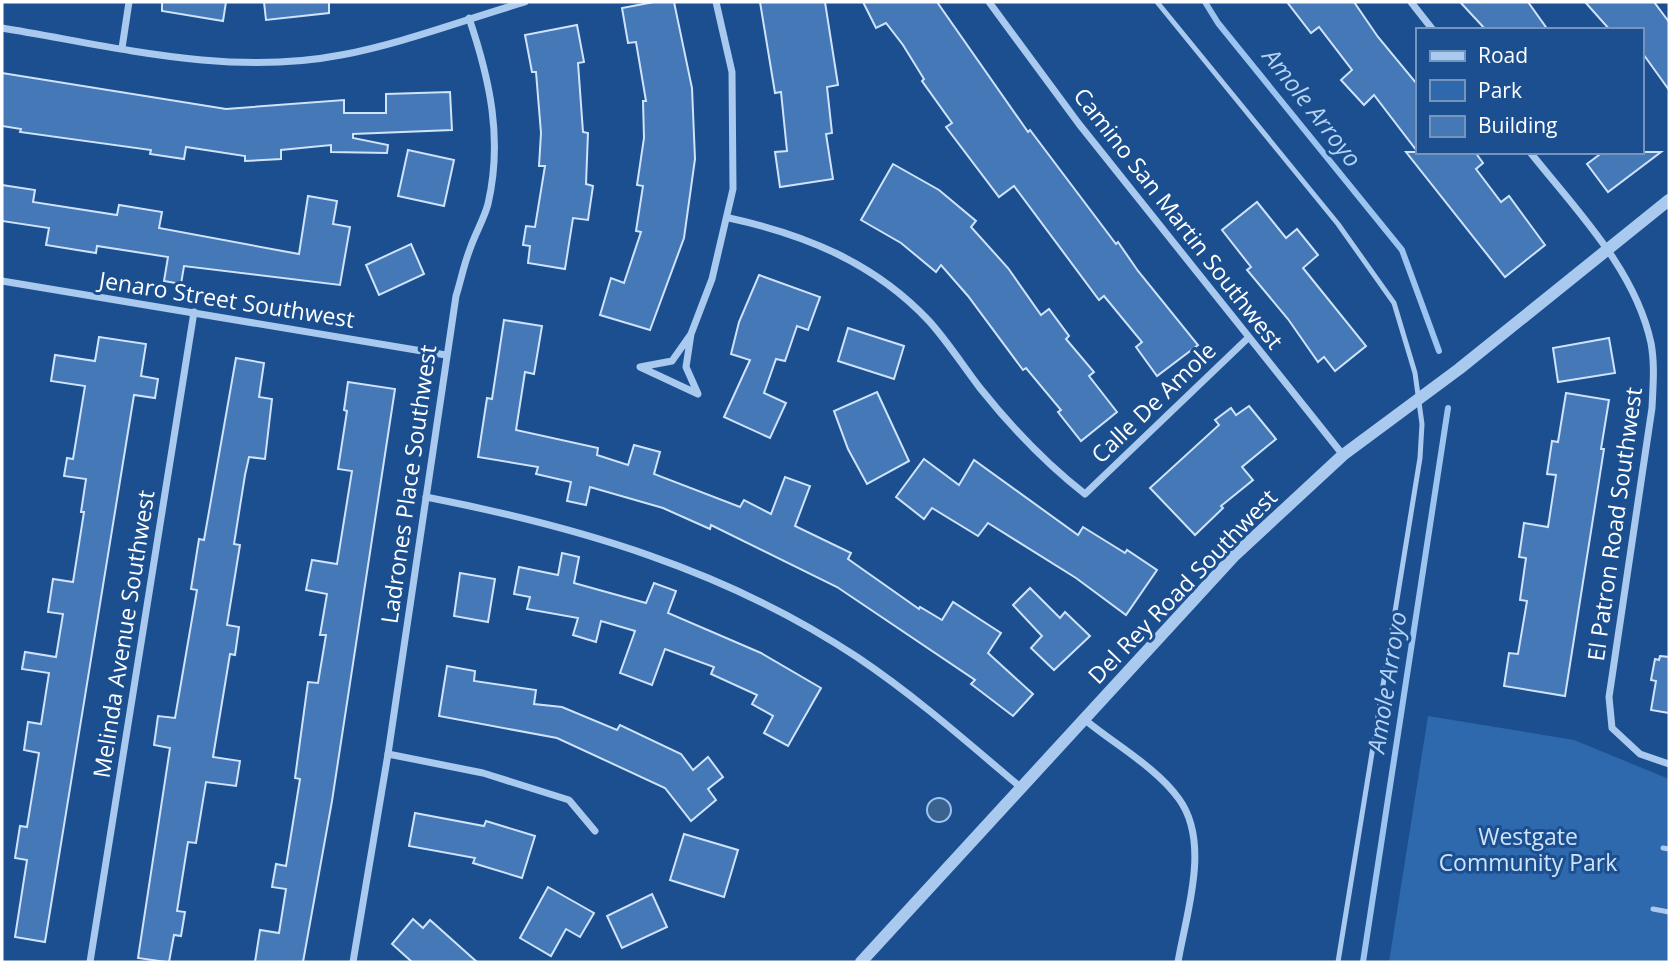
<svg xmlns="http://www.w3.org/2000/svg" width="1671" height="964" font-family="'Open Sans',sans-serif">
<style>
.green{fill:#2e69ad}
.water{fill:#3c6290;stroke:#9cc4f0;stroke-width:2}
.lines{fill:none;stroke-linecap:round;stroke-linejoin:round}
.stream{stroke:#9cc4f0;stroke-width:6}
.building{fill:#4478b7;stroke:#cfe3fa;stroke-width:2}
.service{stroke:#a9c9ee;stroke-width:5}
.minor{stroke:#a9c9ee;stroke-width:7}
.tertiary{stroke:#a9c9ee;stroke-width:12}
.labels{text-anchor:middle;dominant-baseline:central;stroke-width:6;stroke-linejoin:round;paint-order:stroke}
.street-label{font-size:23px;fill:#fff;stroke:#1b4f8f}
.park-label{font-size:23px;fill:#cfe3fa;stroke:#1b4f8f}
.water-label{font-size:24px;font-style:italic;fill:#b5d3f5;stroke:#1b4f8f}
</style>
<rect width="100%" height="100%" fill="#1b4f8f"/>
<path class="green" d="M1428,716L1574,740L1669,779V962H1389Z"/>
<circle class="water" cx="939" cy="810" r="12"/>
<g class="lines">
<g class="stream">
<path d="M1205,2L1218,23L1402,250L1439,351"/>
<path d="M1363,962L1448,408"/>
</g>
</g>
<g class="building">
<path d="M162,2H226L223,21L162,11Z"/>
<path d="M264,2H329V13L266,20Z"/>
<path d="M654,2H674L692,88L695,159L684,238L650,330L600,315L611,278L624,283L641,232L636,231L643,186L637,185L644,138L643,101H646L636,42L628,43L622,8Z"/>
<path d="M760,2H825L838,85L827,87L832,133L826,134L833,179L780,187L775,152L787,151L781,92L775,93Z"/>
<path d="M863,2H937L1028,132L1030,130L1116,244L1118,242L1138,271L1198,345L1157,376L1136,347L1142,342L1104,296L1099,300L1014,186L999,197L946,127L952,123L922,81L924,79L903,45L886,23L876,28Z"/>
<path d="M1287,2H1354L1378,37L1417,84V151L1374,95L1364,105L1341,80L1352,70L1319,27L1311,33Z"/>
<path d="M1460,2H1528L1548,30H1486Z"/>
<path d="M1585,2H1654L1669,22V90L1641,51V30H1610Z"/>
<path d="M577,25L584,62L578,63L583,132L588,133L586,184L593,186L588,220L573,218L565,269L528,263L530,246L523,245L526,226L535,227L545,166H539L541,133L536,72H532L525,35Z"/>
<path d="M2,73L226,109L344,100V113H386V94L450,92L452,130L353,134V138L388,145L387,153L331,152V145L281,150V159L245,161V156L186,147L184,159L150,154L151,150L20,132L21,129L2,126Z"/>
<path d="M408,150L454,160L444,206L398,196Z"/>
<path d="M1406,152H1475L1483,163L1476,169L1501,202L1509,196L1545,245L1505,277Z"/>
<path d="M1603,152H1661L1608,192L1587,164Z"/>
<path d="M893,164L939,190L976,221L971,227L1008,268L1041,315L1049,309L1069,336L1066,339L1094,372L1089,376L1117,412L1081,441L1058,412L1061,410L1026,368L1023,370L968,296L941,265L936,272L901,243L861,220Z"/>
<path d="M2,185L35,190L33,202L117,215L119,205L162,212L159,228L299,254L308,196L337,201L333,224L350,227L340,285L184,266L181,284L164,281L168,257L97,246L96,253L46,245L49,228L2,221Z"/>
<path d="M1257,202L1286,238L1297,229L1318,255L1303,268L1366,346L1335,371L1324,357L1318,362L1288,319L1247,270L1251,267L1222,230Z"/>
<path d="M411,244L424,274L379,295L366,265Z"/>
<path d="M759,275L820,297L808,330L797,326L785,361L776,359L764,393L786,403L770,438L724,417L750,360L731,354L739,322Z"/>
<path d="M504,320L542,326L534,374L525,372L516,430L598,448L597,455L628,465L634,445L660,452L654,474L740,507L744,500L771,514L785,477L810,486L795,526L851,553L848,559L919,609L920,607L942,620L953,602L1001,633L988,653L1033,694L1013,716L971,684L975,680L837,587L711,525L710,529L663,508L590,487L586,505L567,501L571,482L536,474L538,467L478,457L487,398L492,399Z"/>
<path d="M848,328L904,346L894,379L838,361Z"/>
<path d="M99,337L146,344L141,376L158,379L155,398L134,395L45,942L15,937L27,860L15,858L20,826L27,827L39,753L24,750L28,722L41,724L49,673L22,669L25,652L56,657L63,614L48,612L53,579L73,582L84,512H81L86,479L64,476L67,458L73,459L85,386L51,381L55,355L95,361Z"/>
<path d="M1609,338L1615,373L1558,382L1553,348Z"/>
<path d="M236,358L264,363L259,397L272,399L265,459L249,457L245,475L234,544L240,545L227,625L239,627L235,655L230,654L213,757L240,761L236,786L206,782L196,843L188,842L177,911L185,912L181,936L174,935L169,962H166L138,958L170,748L154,745L158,716L175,718L197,590L191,589L199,539L204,540Z"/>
<path d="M348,382L395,389L332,801L303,962H255L260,930L279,933L286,889L272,887L276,864L286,866L300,779L295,778L308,682L318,683L326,635H320L327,594L306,590L312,560L337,564L352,471L338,469L347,411L344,410Z"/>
<path d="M877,392L909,461L867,484L848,449L834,411Z"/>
<path d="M1566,393L1609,400L1601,449H1604L1565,696L1504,686L1509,653L1518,654L1527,601L1520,600L1526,558L1519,557L1524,523L1548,527L1556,475L1547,474L1552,441L1558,442Z"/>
<path d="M1249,406L1276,439L1242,467L1253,480L1221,506L1223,508L1195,535L1150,488L1219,425L1215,420L1231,408L1236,415Z"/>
<path d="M924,459L959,485L974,460L1078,535L1083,527L1125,553L1127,550L1157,570L1126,615L1076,578L988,523L978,536L932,508L924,519L896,497Z"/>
<path d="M562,553L579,557L574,583L646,603L654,583L676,591L668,613L761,653L821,688L788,746L764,733L773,716L752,704L757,695L711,674L714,667L665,649L652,685L620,673L635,631L601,621L596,642L573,635L578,618L527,609L530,597L514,594L519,567L558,575Z"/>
<path d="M460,573L495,579L488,622L454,616Z"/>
<path d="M1030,588L1060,618L1065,612L1090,636L1054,670L1031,648L1042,636L1013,605Z"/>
<path d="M1660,656L1669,657V713L1651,710L1656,681L1651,680L1655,659L1659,660Z"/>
<path d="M447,666L475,671L474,681L536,690L534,704L562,707L617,730L620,725L681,754L693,770L708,757L723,777L708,789L716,800L691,821L665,788L557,738L439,716Z"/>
<path d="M415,813L484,826L486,821L535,836L522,878L473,863L475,858L409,846Z"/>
<path d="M684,834L738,850L724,897L670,880Z"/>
<path d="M548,887L594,913L580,937L566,929L551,956L520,938Z"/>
<path d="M652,894L667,927L622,948L607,916Z"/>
<path d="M413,919L423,928L430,920L477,962H412L392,944Z"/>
</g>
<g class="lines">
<g class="service">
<path d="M1157,2L1338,224L1394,303L1415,373L1422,424L1420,458L1338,962"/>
<path d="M1663,848L1669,849"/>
<path d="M1653,909L1669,912"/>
</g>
<g class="minor">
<path d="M989,2L1079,124L1343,455"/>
<path d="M1411,2L1433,30"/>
<path d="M2,28C112,46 228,77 341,55C401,44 466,19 525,2"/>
<path d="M122,48L129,2"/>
<path d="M1530,152C1576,210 1635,269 1651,343C1655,365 1653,386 1652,408L1609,697L1612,728L1640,754L1669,764"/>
<path d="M729,218C804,234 875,263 929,321C948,342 963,366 980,388C1012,428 1045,463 1085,494L1248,338"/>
<path d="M2,281L446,355"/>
<path d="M691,334L672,361L640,367L698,394L686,367L691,334L712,279L733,189L732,72L716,2"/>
<path d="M426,497C579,527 726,570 857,657C915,696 966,741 1019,786"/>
<path d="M1084,719C1114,744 1156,767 1179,799C1211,843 1186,914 1178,962"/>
<path d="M388,754L483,773L569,800L595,831"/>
<path d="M90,962L194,312"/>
<path d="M353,962L388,754L456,296C461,280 464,264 470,249C475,234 484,219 488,204C503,139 490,80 469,18"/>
</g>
<path class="tertiary" d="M861,962L1235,555L1343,455L1459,369L1669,200"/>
</g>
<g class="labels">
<g class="street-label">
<text transform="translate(1179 218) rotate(52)">Camino San Martin Southwest</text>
<text transform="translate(227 299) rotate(9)">Jenaro Street Southwest</text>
<text transform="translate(1153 402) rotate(-44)">Calle De Amole</text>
<text transform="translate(408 484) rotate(-82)">Ladrones Place Southwest</text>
<text transform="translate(1614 524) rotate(-82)">El Patron Road Southwest</text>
<text transform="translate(1182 586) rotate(-46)">Del Rey Road Southwest</text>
<text transform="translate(123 634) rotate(-81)">Melinda Avenue Southwest</text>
</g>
<g class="park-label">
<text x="1528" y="836">Westgate<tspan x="1528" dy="26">Community Park</tspan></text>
</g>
<g class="water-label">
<text transform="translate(1313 107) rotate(52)">Amole Arroyo</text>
<text transform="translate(1386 682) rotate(-81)">Amole Arroyo</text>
</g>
</g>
<rect width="1671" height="964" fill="none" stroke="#ffffff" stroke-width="7"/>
<rect x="1416" y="28" width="228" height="126" fill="#1b4f8f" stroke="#7695bc" stroke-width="2"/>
<rect x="1430" y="51" width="35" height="10" fill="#a9c9ee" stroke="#7695bc" stroke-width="2"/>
<text x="1478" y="63" font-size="21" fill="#ffffff">Road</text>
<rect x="1430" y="80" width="35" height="21" fill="#2e69ad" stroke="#7695bc" stroke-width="2"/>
<text x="1478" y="98" font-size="21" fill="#ffffff">Park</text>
<rect x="1430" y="116" width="35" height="21" fill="#4478b7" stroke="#7695bc" stroke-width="2"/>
<text x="1478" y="133" font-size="21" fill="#ffffff">Building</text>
</svg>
